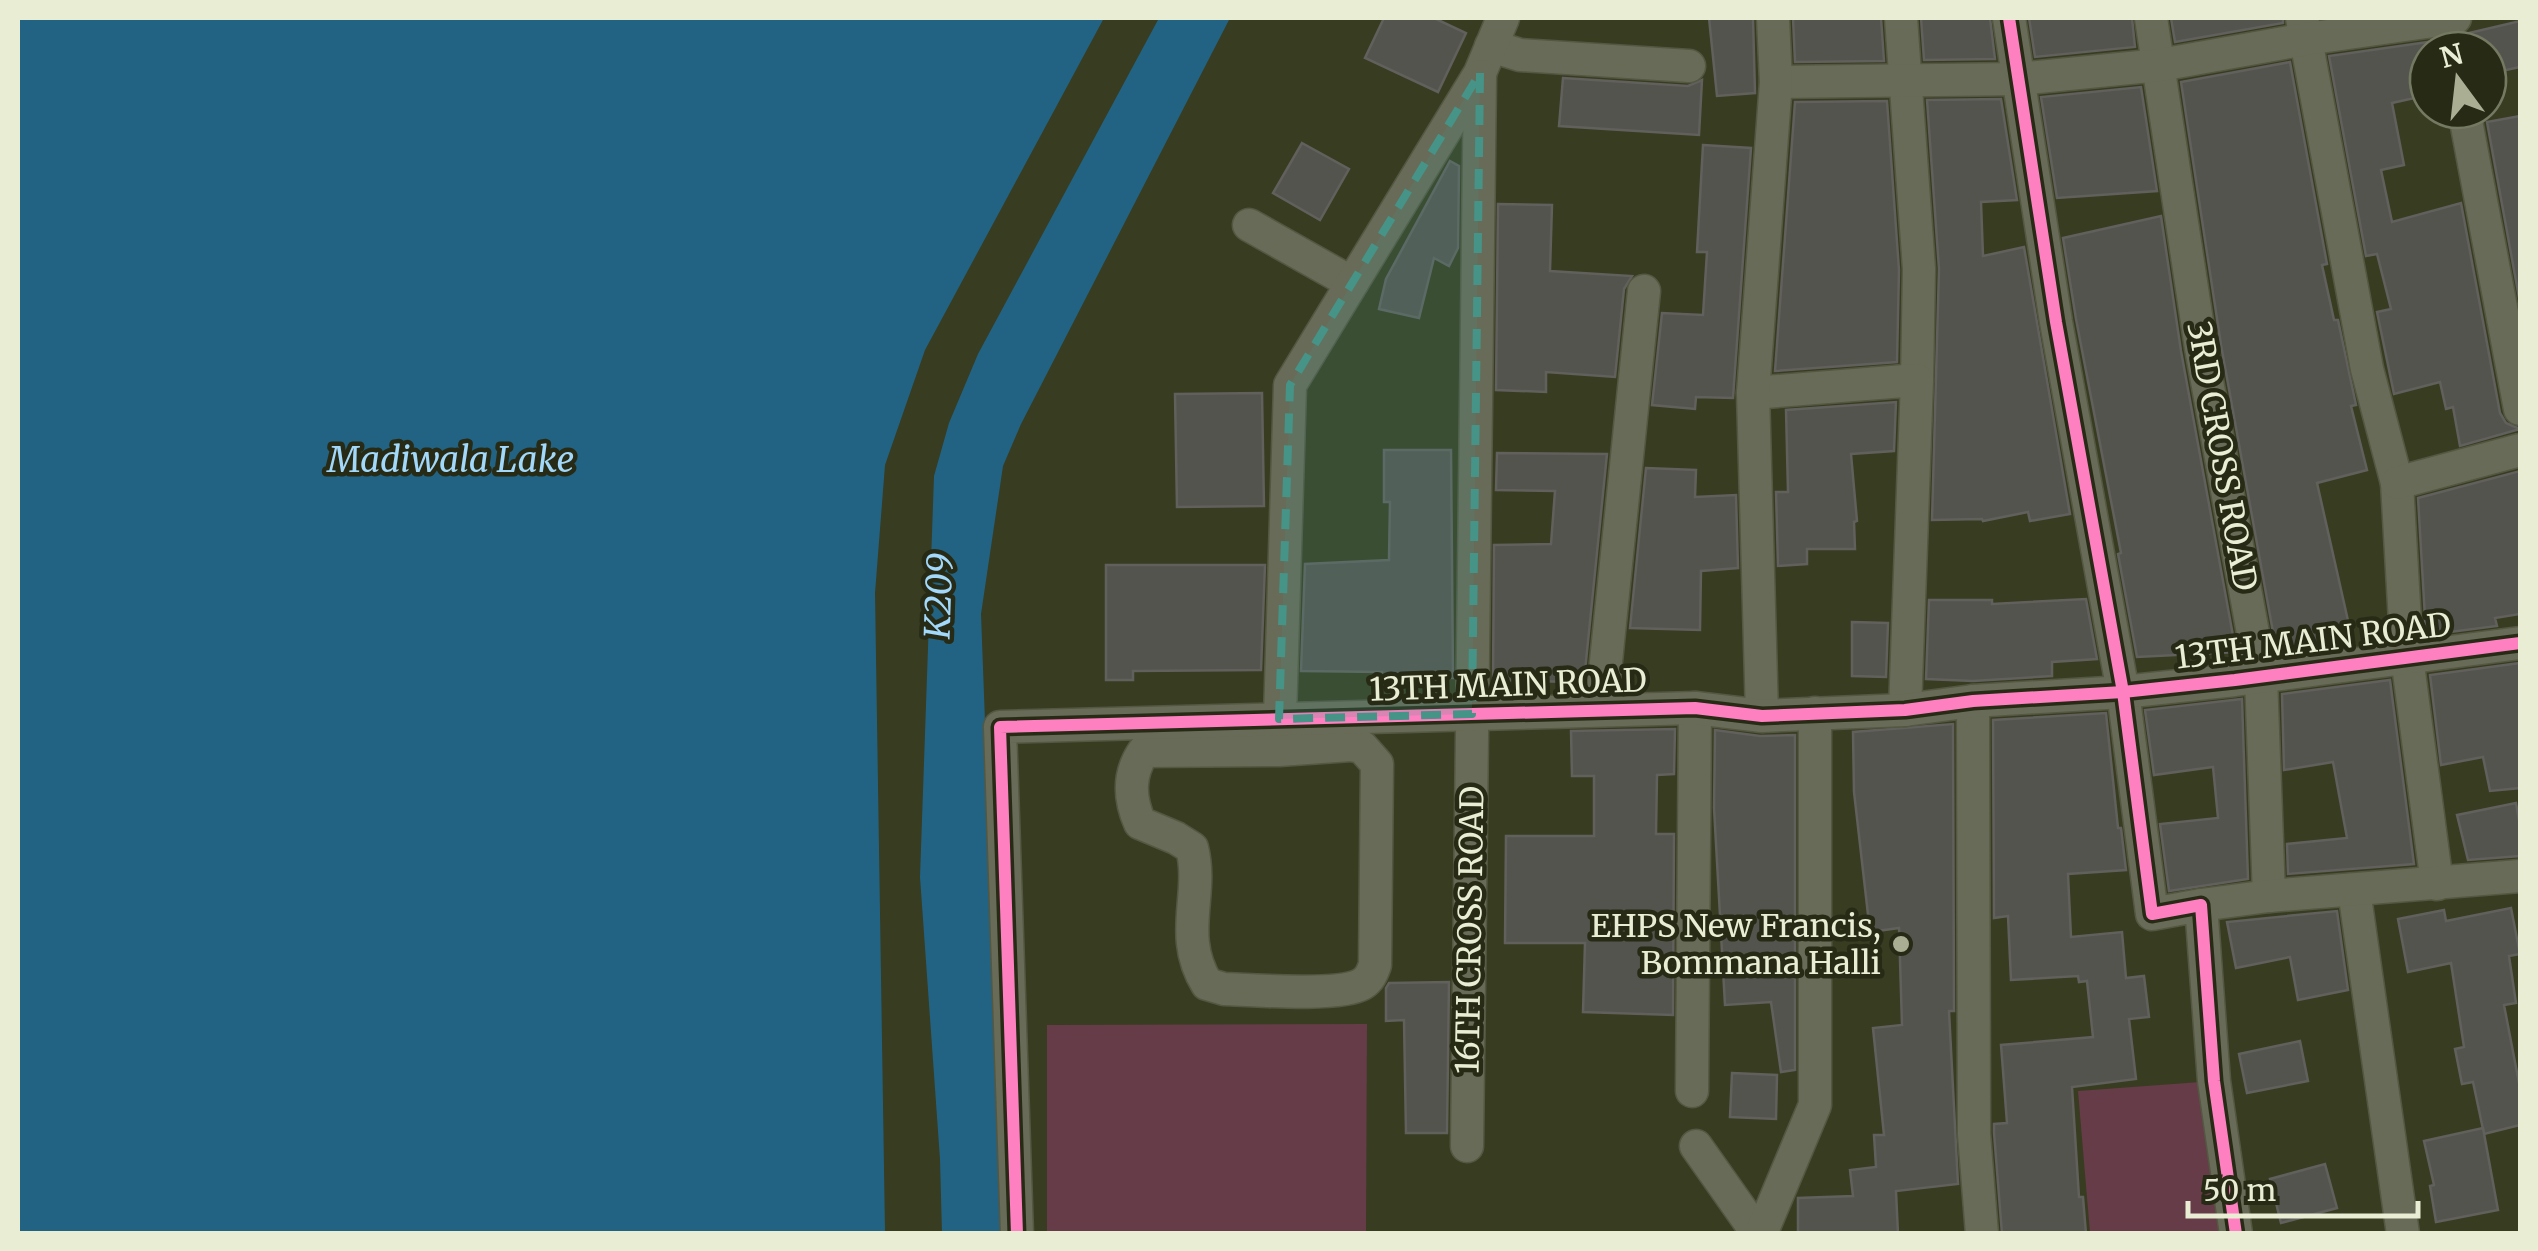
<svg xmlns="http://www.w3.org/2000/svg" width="2538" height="1251" font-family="Merriweather,serif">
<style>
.green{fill:#653c48}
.water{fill:#226383}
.building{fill:#54544f;stroke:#61605c;stroke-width:2.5}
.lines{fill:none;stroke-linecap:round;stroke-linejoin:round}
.street-casing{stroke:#545741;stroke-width:35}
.street{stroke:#686b57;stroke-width:32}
.cycleway-casing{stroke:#272b16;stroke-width:19}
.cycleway{stroke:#ff80c0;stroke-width:12}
.marked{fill:#459487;fill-opacity:0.2;stroke:#459487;stroke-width:8;stroke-dasharray:20 12;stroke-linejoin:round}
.poi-dot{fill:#aaaf94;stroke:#272b16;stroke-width:4}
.labels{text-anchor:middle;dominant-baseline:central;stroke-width:9;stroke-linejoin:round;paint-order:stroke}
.street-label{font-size:32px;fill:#e8edd3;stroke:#272b16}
.poi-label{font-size:32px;fill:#e8edd3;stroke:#272b16;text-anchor:end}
.water-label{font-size:35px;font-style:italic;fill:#a2d8fa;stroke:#272b16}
</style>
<rect width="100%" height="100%" fill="#383c20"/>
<g class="green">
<path d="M1367,1024L1366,1233H1047V1025Z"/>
<path d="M2214,1081L2233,1233H2090L2078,1091Z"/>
</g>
<g class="water">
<path d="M18,18H1104L925,350L885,465L875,593L885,1233H18Z"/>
<path d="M1159,18H1230L1021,424L1003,466L981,614L1004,1233L942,1234L940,1159L920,877L934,476L949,423L978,354Z"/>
</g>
<g class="building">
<path d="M1384,18H1434L1466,33L1438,92L1365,58Z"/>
<path d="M1709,18H1753L1755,93L1717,96Z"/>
<path d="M1793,18H1881L1884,61L1795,62Z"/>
<path d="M1921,18H1990L1995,59L1924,60Z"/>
<path d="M2029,18H2132L2135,47L2035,57Z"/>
<path d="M2171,18H2283V23L2175,42Z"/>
<path d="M2520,21V67L2488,74V50H2436L2435,41Z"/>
<path d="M2428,42V95L2392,103L2404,165L2381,170L2392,222L2461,203L2500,413L2506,423L2520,429L2460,446L2453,407L2446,409L2440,382L2394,394L2377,312L2391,309L2377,254L2366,256L2329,56Z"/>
<path d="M2290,62L2327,264L2322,265L2334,320H2338L2356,405L2351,406L2367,470L2317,483L2349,625L2324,630L2327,648L2277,654L2221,345L2181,82Z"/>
<path d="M1563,78L1688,86L1702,80L1699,135L1559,126Z"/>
<path d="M2141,87L2157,191L2057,198L2041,97Z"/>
<path d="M2001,99L2017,200L1981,202L1983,256L2024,247L2070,514L2030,521L2028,512L1983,521L1982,519L1932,520L1939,269L1927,100Z"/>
<path d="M1887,101L1899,270L1897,362L1775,371L1795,102Z"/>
<path d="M2520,116V303L2487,122Z"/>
<path d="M1302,143L1349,169L1320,220L1273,193Z"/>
<path d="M1703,145L1751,148L1733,398L1696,397L1695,409L1652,405L1662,313L1703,315L1707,252H1697Z"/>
<path d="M1450,161L1459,166L1458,248L1449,266L1434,258L1419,318L1379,309L1386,279Z"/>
<path d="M1498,204L1552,205L1550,271L1632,276L1624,289L1615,377L1546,372V392L1496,390Z"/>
<path d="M2161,216L2181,351L2236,652L2137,657L2118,554L2121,553L2076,319L2063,238Z"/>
<path d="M1262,393L1264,506L1177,507L1175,394Z"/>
<path d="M1896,402L1894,451L1851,454L1857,521L1854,522L1855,549H1807V564L1778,566L1776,492H1788L1786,410Z"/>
<path d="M1384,450H1451L1453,678L1382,676V672L1301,671L1305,564L1389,560L1390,502H1384Z"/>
<path d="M1497,453L1607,454L1583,691H1570V682L1493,680L1494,545L1551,544L1555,491L1496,490Z"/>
<path d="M1646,468L1696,470L1695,497L1736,495L1738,568L1701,571L1700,630L1630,628Z"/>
<path d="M2520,471V614L2495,618L2497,626L2426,635L2418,498Z"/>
<path d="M1106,565H1265L1261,670L1133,671V680H1106Z"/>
<path d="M2086,599L2097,659L2052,662V676L1973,681L1926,679L1929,600H1992V604Z"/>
<path d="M1852,622L1888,623L1886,677L1852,676Z"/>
<path d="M2520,663V788L2490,791L2483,757L2441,765L2430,675Z"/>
<path d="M2390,680L2414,864L2288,874L2287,844L2347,838L2333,762L2284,770L2282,694Z"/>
<path d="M2242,699L2248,879L2169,891L2160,824L2218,818L2213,767L2154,775L2145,710Z"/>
<path d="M2106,713L2118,828H2121L2126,870L2068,874L2071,937L2122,932L2126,978L2144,976L2149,1017L2129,1019L2136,1079L2072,1087L2079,1197H2083L2086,1234H2002L1994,1133V1124L2007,1123L2001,1045L2093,1037L2087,981L2079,982L2078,976L2011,980L2008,916L1994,918L1993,720Z"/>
<path d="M1953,724L1954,1011H1949L1958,1184L1896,1191L1898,1234H1798V1198L1853,1196L1850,1170L1876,1167L1874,1135H1884L1873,1028L1902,1025L1899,928L1870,932L1854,792L1853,732Z"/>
<path d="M1675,729L1674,774L1657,775L1656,834H1674L1673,1015L1583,1012L1585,943H1505L1506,836H1594V776H1572L1571,731Z"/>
<path d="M1715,730L1760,736L1795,735V1070L1781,1072L1771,1002L1725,1005L1714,808Z"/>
<path d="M2516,803L2520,826V856L2468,860L2457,815Z"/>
<path d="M2511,908L2520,954L2509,956L2516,1003L2504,1005L2520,1088V1125L2484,1134L2473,1082L2462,1084L2455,1049L2464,1047L2451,963L2408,972L2398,919L2444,910L2446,921Z"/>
<path d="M2337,911L2348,990L2298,1000L2290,957L2236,968L2227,922Z"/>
<path d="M1449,982L1447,1133H1406L1404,1020L1386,1021V988L1389,983Z"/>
<path d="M2300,1041L2308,1081L2247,1093L2239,1054Z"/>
<path d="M1732,1073L1777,1075L1776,1119L1730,1117Z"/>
<path d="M2483,1128L2498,1210L2436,1222L2430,1186L2434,1185L2424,1141Z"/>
<path d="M2325,1164L2337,1208L2281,1223L2270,1179Z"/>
</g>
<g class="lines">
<g class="street-casing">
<g id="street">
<path d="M1901,18L1919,269L1917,380"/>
<path d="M2009,18L2056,322L2123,692L2152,914L2201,905L2214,1081L2236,1234"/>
<path d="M2151,18L2201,348L2261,677L2269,896"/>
<path d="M2302,18L2367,369L2397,483L2407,657L2437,884"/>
<path d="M1491,46L1520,55L1689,66"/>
<path d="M1776,82L2018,79L2160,65L2306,39L2455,18"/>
<path d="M2464,110L2520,409"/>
<path d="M1249,225L1352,283"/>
<path d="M1753,393L1917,380L1905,710"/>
<path d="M2397,483L2520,450"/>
<path d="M1973,701L1974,1134L1982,1234"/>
<path d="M1601,710L1644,291"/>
<path d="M1762,716L1753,393L1776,82L1773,18"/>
<path d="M1279,750L1144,751C1128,774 1129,798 1140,823L1176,838L1192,848C1204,895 1177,935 1207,984L1224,989C1253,990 1340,997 1362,984C1370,979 1372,973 1375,965L1377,764L1362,747L1351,745L1279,750L1290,385L1480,73L1503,18"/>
<path d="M2354,890L2403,1234"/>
<path d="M2201,905L2269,896L2520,876"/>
<path d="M1692,1091L1695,708"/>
<path d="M1467,1146L1480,76"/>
<path d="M1696,1146L1758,1234"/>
<path d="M1017,1234L1000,727L1695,708L1762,716L1905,710L1973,701L2123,692L2235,680L2520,643"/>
<path d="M1761,1234L1815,1105V713"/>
</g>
</g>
<use href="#street" class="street"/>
<g class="cycleway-casing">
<g id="cycleway">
<path d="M2009,18L2056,322L2123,692L2152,914L2201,905L2214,1081L2236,1234"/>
<path d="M1017,1234L1000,727L1695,708L1762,716L1905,710L1973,701L2123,692L2235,680L2520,643"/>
</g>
</g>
<use href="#cycleway" class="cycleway"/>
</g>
<path class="marked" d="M1480,73L1472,714L1279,719L1290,385Z"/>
<circle class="poi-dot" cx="1901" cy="944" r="10"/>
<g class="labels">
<g class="street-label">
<text transform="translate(2222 456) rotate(80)">3RD CROSS ROAD</text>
<text transform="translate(2313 641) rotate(-7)">13TH MAIN ROAD</text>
<text transform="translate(1508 685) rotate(-2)">13TH MAIN ROAD</text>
<text transform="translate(1470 930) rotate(-89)">16TH CROSS ROAD</text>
</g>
<g class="poi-label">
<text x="1881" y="926">EHPS New Francis,<tspan x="1881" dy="37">Bommana Halli</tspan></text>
</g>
<g class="water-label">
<text x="451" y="460">Madiwala Lake</text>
<text transform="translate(939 596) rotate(-88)">K209</text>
</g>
</g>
<rect width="2538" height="1251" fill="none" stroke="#e8edd3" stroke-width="40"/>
<g transform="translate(2458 80) rotate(345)"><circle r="48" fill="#272b16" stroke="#747962" stroke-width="2.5"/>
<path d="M0-8L18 38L0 25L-18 38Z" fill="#aaaf94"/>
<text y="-15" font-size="28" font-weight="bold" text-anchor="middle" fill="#e8edd3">N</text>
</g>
<path d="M2188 1201v15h230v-15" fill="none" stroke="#e8edd3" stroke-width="5"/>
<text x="2203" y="1201" font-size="30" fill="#e8edd3" stroke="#272b16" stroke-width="8" paint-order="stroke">50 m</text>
</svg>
